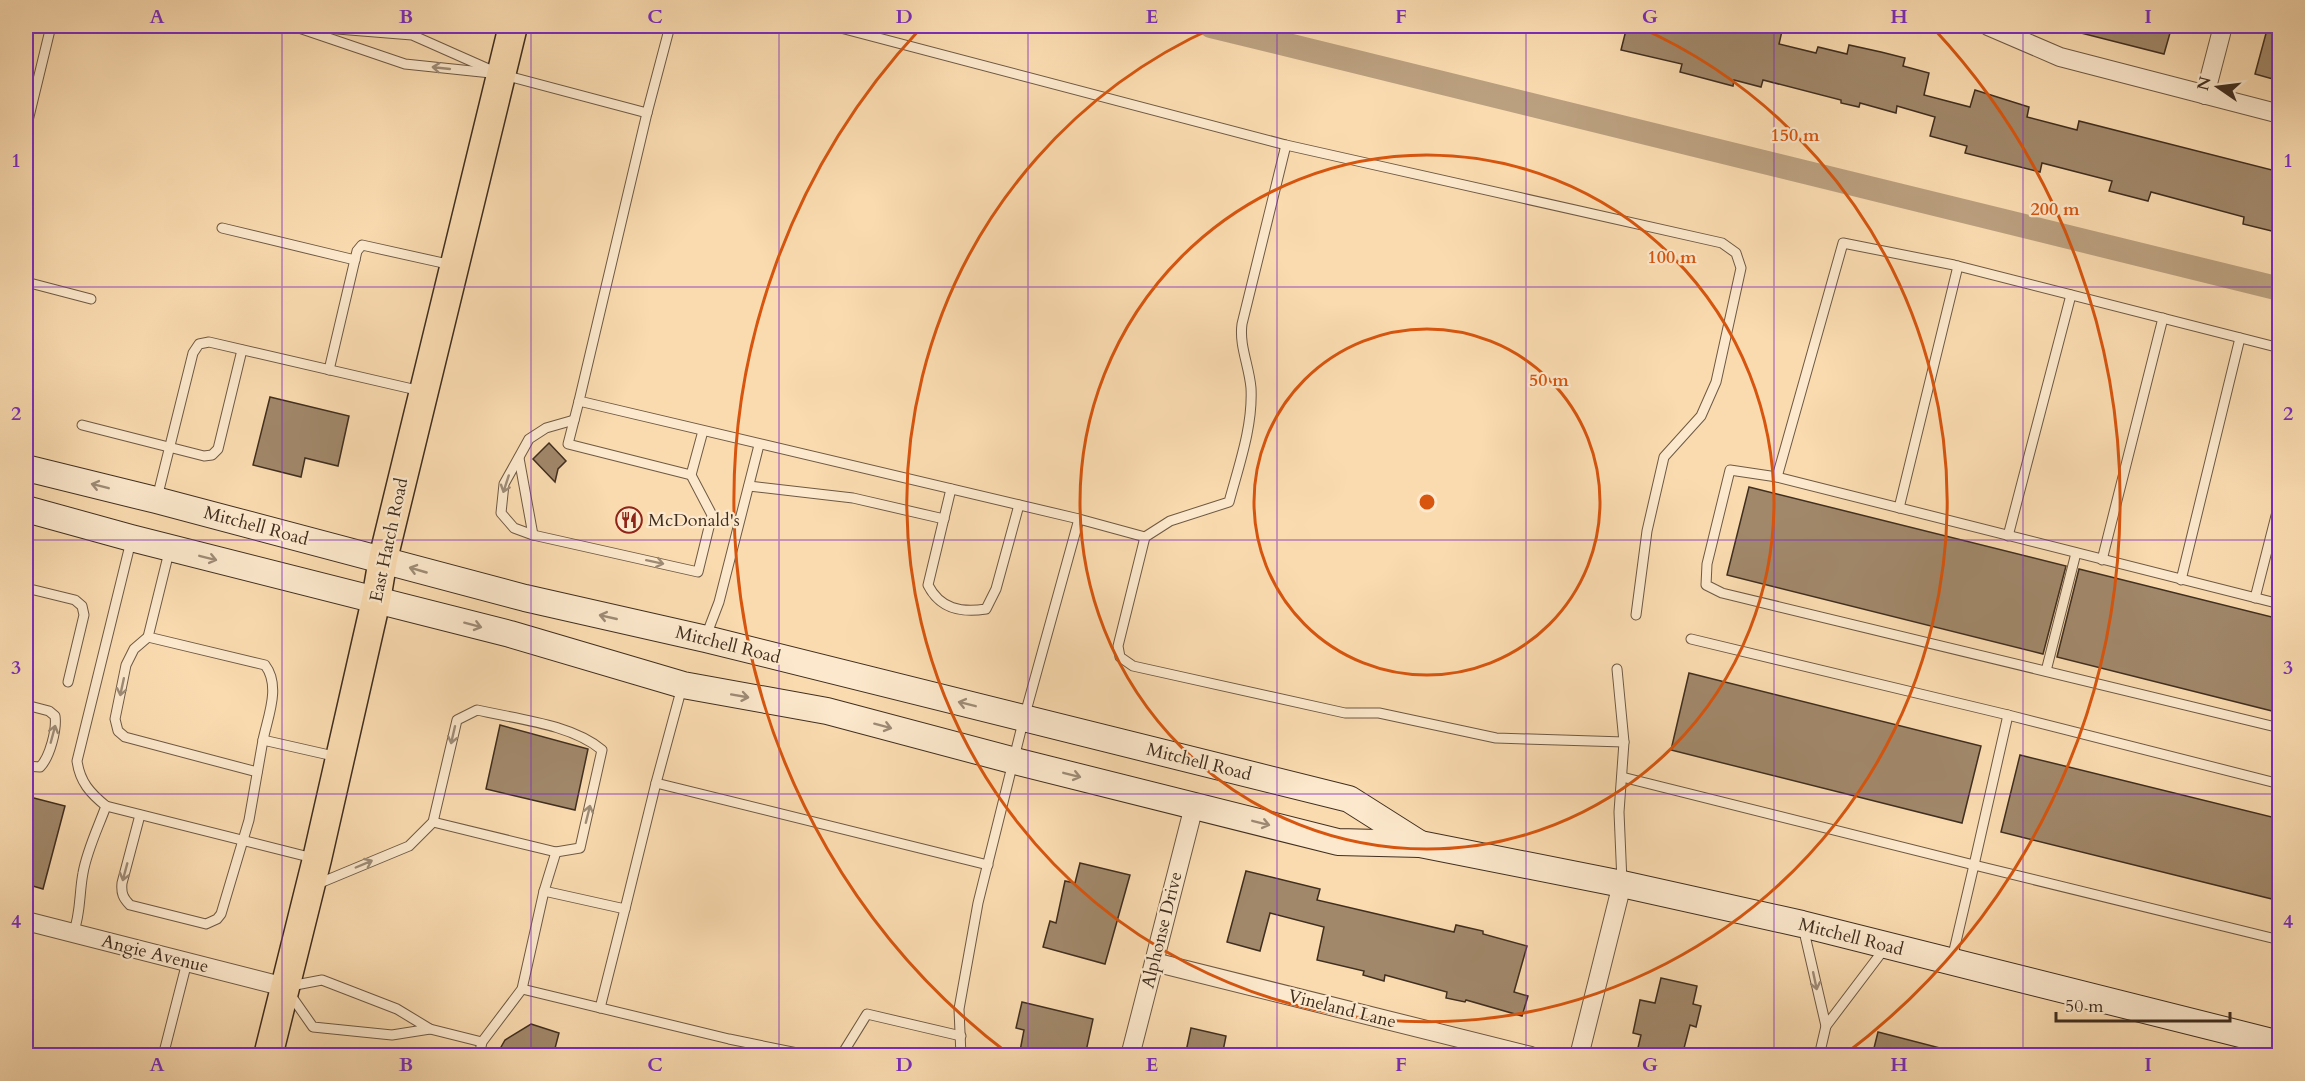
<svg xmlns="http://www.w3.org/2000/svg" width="2305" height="1081" font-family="Cardo,serif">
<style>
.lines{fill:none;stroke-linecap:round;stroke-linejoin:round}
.canal{stroke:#bba07f;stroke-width:24}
.building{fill:#a1886a;stroke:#402e1f;stroke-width:1.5}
.service-casing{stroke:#6e5943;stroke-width:11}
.minor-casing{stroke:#6e5943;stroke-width:20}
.secondary-casing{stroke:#402e1f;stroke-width:28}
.primary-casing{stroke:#402e1f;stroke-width:31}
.service{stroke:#fce8cc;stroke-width:9}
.minor{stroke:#fce8cc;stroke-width:18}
.secondary{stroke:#fce8cc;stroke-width:26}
.primary{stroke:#fadbb0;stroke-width:28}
.oneway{stroke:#9e8b76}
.grid{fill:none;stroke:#7b2cbf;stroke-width:1.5;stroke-opacity:0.55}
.ring{fill:none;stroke:#d7550e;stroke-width:3}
.labels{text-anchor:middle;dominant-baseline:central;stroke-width:4.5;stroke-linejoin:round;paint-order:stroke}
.poi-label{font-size:18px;fill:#402e1f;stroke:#fce8cc;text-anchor:start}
.street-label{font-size:18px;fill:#402e1f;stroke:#fce8cc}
.centre{fill:#d7550e;stroke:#fce8cc;stroke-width:3}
.ring-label{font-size:18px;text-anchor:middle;font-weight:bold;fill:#d7550e;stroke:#fce8cc;stroke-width:4.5;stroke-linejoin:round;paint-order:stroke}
.neatline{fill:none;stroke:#7b2cbf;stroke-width:2}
.grid-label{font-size:20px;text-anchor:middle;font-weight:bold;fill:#7b2cbf}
</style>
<rect width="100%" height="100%" fill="#fadbb0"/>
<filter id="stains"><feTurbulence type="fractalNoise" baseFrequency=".00333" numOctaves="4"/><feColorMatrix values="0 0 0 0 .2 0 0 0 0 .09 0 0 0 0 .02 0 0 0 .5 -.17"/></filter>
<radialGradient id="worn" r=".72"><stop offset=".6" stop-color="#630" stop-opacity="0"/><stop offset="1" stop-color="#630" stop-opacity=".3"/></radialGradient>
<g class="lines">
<path class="canal" d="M1211,26L2280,289"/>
</g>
<g class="building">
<path d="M1627,26H1700L1722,31L1724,26H1760L1782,31L1779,44L1816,53L1818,47L1847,54L1849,45L1881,52L1905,58L1903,66L1929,73L1924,95L1970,107L1975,90L2029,107L2027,117L2077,130L2079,121L2280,172V233L2243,224L2244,217L2151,192L2148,201L2109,191L2112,181L2042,163L2040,172L1965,153L1967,146L1930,136L1935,117L1897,106L1896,113L1860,103L1859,107L1841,103V100L1763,80L1761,87L1734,80L1733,86L1680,72L1682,64L1621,50Z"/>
<path d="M2074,26H2172L2164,54L2073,31Z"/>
<path d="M2268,26H2280V81L2255,74Z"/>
<path d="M270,397L349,416L338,466L305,458L301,477L253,465Z"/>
<path d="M549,443L566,461L558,469L555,482L533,459Z"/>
<path d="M1749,487L2066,566L2043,654L1727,575Z"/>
<path d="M2079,569L2280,619V713L2057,657Z"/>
<path d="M1689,673L1981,746L1962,823L1671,750Z"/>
<path d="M500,725L588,749L575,810L486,789Z"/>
<path d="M2020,755L2280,819V901L2001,832Z"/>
<path d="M26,796L65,806L43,889L26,884Z"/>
<path d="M1080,863L1130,875L1105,964L1043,947L1050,921L1056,923L1065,881L1075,883Z"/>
<path d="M1246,871L1320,889L1317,900L1454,932L1456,925L1483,931V934L1527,946L1514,992L1528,996L1522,1016L1466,1000L1465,1002L1446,998L1447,992L1385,975L1384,981L1363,975L1364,971L1317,960L1324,927L1270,913L1260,951L1227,942Z"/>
<path d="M1661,978L1697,986L1693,1004L1701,1006L1696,1027L1690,1025L1682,1056H1636L1641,1035L1633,1033L1640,1000L1655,1003Z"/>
<path d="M1022,1002L1093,1019L1085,1056H1019L1024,1030L1016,1028Z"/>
<path d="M531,1024L559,1033L553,1056H496L505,1040Z"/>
<path d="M1191,1028L1226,1036L1222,1056H1185Z"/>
<path d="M1878,1032L1944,1049L1943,1056H1872Z"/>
</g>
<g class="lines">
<g class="service-casing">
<g id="service">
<path d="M293,26L405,64L491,73"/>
<path d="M300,26L412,35L500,74L647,113L579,401L1079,519L1024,718L978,903L959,1009L961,1056"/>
<path d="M833,26L1286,145L1722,243L1736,253L1741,268L1716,382L1701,416L1664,457L1647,531L1636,615"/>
<path d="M647,113L670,26"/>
<path d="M26,129L51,26"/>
<path d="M222,228L355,260"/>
<path d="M26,282L91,299"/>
<path d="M329,370L357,251L362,245L452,265"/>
<path d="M579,401L568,444L691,475L703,431"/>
<path d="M574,420L546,428L529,439L504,484L501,513L514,528L533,535L698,572L712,515L691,475"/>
<path d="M82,425L204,456L212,455L218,449L242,350"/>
<path d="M519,458L533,535"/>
<path d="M1777,477L1843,243L1954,265L2280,348"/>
<path d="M749,486L853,498L944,519"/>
<path d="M951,489L928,585C940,609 961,613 986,609L996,589L1019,505"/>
<path d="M157,498L193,353L199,344L209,342L421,391"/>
<path d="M1899,508L1958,266"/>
<path d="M1079,519L1145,537L1170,521L1229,502C1239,465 1253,426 1251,388C1249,365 1239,346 1242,324L1286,145"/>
<path d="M2008,536L2071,295"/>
<path d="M1145,537L1118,646L1120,657L1133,666L1345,713H1379L1496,738L1624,742"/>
<path d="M170,548L148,637L265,665C281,686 268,716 263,740L338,757"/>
<path d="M2102,560L2163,318"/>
<path d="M2181,580L2240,338"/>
<path d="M26,588L75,600L82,606L84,615L68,682"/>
<path d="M2255,598L2280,500"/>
<path d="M2280,604L1777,477L1730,470L1707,564L1706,585L1722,593L2280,728"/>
<path d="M706,636L719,602L759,445"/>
<path d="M148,637L134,649L126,665L115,719L118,731L125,737L257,772"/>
<path d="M1691,639L2008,715L2280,784"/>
<path d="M1617,669L1624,742L1619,812L1622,882"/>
<path d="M2046,671L2076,553"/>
<path d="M682,687L656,783L988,865"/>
<path d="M26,705L49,711L55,716C57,729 50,757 40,767L26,766"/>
<path d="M1622,777L1974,865L2008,715"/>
<path d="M106,806L313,858"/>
<path d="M140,815L122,883C121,893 123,898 130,905L206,924L217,919L221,914L249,820L263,740"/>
<path d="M433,822L556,852L544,891L522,989L482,1042L479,1056"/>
<path d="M315,885L409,846L433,822L457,720L477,710C516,719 571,724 602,750L580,848L556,852"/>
<path d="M544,891L625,909L656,783"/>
<path d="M1803,927L1826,1026L1885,948"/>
<path d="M73,934C81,914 79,893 83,873C87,850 98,828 106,806C90,793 80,782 77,761L131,541"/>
<path d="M1952,959L1974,865L2280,940"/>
<path d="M322,980L397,1009L430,1029L392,1035L313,1027L285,987Z"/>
<path d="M522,989L729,1039L812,1056"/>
<path d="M600,1008L625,909"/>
<path d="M430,1029L482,1042"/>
<path d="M163,1056L187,962"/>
<path d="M841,1056L867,1014L961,1036"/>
<path d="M1819,1056L1826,1026"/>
</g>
</g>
<g class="minor-casing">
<g id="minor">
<path d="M1988,26L2060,57L2280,114"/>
<path d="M2205,95L2223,26"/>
<path d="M26,921L285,987"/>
<path d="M1154,962L1531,1056"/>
<path d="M1130,1056L1194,806"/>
<path d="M1579,1056L1622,884"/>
</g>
</g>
<g class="secondary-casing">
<g id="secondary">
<path d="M26,468L156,500L525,598L706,639L1349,799L1420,844"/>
<path d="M26,509L131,538L510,634L683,685L827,711L1015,761L1338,842L1420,844L1622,884L1802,924L2280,1044"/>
</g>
</g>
<g class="primary-casing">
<path id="primary" d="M268,1056L317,859L376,600L383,559L513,26"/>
</g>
<use href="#service" class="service"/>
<use href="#minor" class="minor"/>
<use href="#secondary" class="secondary"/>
<use href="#primary" class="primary"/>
</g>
<defs><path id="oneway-shaft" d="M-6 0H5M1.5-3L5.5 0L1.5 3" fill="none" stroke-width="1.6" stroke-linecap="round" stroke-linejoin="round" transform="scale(1.5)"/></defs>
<g class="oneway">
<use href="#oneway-shaft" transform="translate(441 68) rotate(-174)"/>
<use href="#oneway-shaft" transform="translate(506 484) rotate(108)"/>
<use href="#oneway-shaft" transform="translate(100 486) rotate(-166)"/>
<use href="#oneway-shaft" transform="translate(208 558) rotate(14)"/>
<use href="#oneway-shaft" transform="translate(655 562) rotate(12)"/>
<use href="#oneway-shaft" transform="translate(418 570) rotate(-164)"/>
<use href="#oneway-shaft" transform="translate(608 617) rotate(-167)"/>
<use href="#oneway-shaft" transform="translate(473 625) rotate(15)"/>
<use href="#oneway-shaft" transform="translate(122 687) rotate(102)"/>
<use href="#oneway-shaft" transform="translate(740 696) rotate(10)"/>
<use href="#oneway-shaft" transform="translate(967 704) rotate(-166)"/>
<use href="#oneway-shaft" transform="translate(883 726) rotate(15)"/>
<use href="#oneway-shaft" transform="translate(53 734) rotate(-75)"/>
<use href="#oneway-shaft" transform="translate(453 735) rotate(103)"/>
<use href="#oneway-shaft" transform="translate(1072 775) rotate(14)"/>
<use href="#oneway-shaft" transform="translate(588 814) rotate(-76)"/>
<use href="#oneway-shaft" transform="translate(1261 823) rotate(14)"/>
<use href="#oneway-shaft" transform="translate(364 864) rotate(-23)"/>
<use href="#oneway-shaft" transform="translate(125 872) rotate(105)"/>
<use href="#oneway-shaft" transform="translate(1815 981) rotate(78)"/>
</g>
<path class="grid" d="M282,26V1056M531,26V1056M779,26V1056M1028,26V1056M1277,26V1056M1526,26V1056M1774,26V1056M2023,26V1056M26,287H2280M26,540H2280M26,794H2280"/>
<g class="ring">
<circle cx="1427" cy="502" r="173"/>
<circle cx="1427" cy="502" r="347"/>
<path d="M1639 27A520 520 0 1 1 1215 27"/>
<path d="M1010 1055A693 693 0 0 1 920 29M1934 29A693 693 0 0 1 1844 1055"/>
</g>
<defs>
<g id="restaurant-ring" transform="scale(1.35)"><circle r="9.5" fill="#fce8cc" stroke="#8f2418" stroke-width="1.5"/><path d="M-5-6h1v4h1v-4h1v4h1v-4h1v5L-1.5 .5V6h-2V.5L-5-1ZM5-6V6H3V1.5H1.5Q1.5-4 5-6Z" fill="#8f2418"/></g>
</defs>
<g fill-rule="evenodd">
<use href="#restaurant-ring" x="629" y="520"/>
</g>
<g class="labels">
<g class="poi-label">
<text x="648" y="520">McDonald's</text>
</g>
<g class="street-label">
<text transform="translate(256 526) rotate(15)">Mitchell Road</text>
<text transform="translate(389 540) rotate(-78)">East Hatch Road</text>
<text transform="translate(728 645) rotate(14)">Mitchell Road</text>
<text transform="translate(1199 762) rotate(14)">Mitchell Road</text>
<text transform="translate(1162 930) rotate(-76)">Alphonse Drive</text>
<text transform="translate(1851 937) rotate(14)">Mitchell Road</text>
<text transform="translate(155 954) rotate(14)">Angie Avenue</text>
<text transform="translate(1342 1009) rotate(14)">Vineland Lane</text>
</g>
</g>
<circle cx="1427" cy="502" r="9" class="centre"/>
<g class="ring-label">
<text x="1795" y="141">150 m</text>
<text x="2055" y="215">200 m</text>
<text x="1672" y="263">100 m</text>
<text x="1549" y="386">50 m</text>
</g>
<rect width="2305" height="1081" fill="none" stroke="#fadbb0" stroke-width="66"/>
<g transform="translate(2218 87) rotate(284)" stroke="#fce8cc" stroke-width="4.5" paint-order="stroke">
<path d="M0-4.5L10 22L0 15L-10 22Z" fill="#402e1f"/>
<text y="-9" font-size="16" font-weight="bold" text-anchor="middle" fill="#402e1f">N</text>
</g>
<path d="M2056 1012v9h174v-9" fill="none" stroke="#402e1f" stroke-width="3"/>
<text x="2065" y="1012" font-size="18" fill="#402e1f" stroke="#fce8cc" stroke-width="4.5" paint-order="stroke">50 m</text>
<rect x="33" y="33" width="2239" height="1015" class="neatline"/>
<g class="grid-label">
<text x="157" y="23">A</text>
<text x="406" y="23">B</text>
<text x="655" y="23">C</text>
<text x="904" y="23">D</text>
<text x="1152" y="23">E</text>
<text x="1401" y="23">F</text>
<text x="1650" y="23">G</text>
<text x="1899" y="23">H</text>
<text x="2148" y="23">I</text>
<text x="16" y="167">1</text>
<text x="2288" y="167">1</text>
<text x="16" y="420">2</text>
<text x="2288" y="420">2</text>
<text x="16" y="674">3</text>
<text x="2288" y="674">3</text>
<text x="16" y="928">4</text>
<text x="2288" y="928">4</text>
<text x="157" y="1071">A</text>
<text x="406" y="1071">B</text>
<text x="655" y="1071">C</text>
<text x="904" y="1071">D</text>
<text x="1152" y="1071">E</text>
<text x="1401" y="1071">F</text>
<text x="1650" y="1071">G</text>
<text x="1899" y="1071">H</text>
<text x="2148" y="1071">I</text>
</g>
<rect width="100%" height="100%" filter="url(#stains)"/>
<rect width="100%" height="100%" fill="url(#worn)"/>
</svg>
